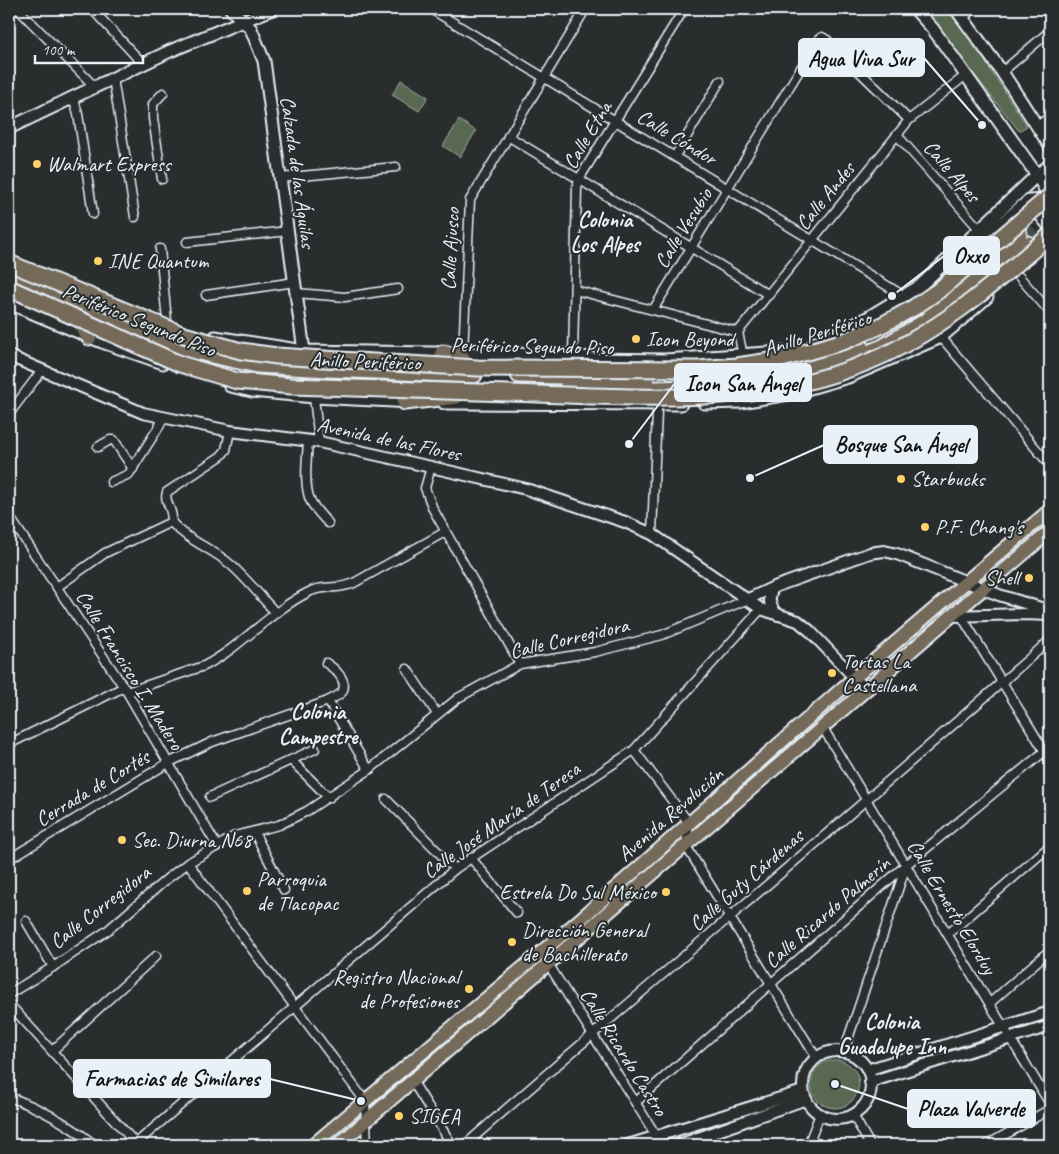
<svg xmlns="http://www.w3.org/2000/svg" width="1059" height="1154" font-family="Caveat,sans-serif">
<style>
.green{fill:#596851;stroke:#a0aca4}
.lines{fill:none;stroke-linecap:round;stroke-linejoin:round}
.motorway-tunnel{stroke:#464a4c;stroke-width:15;stroke-dasharray:15 8;stroke-linecap:butt}
.minor-casing{stroke:#e8f1f8;stroke-width:11}
.tertiary-casing{stroke:#e8f1f8;stroke-width:14}
.secondary-casing{stroke:#e8f1f8;stroke-width:15}
.primary-casing{stroke:#e8f1f8;stroke-width:16}
.motorway-casing{stroke:#e8f1f8;stroke-width:19}
.minor{stroke:#2a2d2e;stroke-width:8}
.tertiary{stroke:#2a2d2e;stroke-width:10}
.secondary{stroke:#2a2d2e;stroke-width:11}
.primary{stroke:#746a5a;stroke-width:12}
.motorway{stroke:#746a5a;stroke-width:15}
.motorway-bridge-casing{stroke:#e8f1f8;stroke-width:19;stroke-linecap:butt}
.motorway-bridge{stroke:#746a5a;stroke-width:15}
.poi-dot{fill:#ffd166;stroke:#2a2d2e;stroke-width:2}
.labels{text-anchor:middle;dominant-baseline:central;stroke-width:4;stroke-linejoin:round;paint-order:stroke}
.street-label{font-size:21px;fill:#e8f1f8;stroke:#2a2d2e}
.poi-label{font-size:21px;fill:#e8f1f8;stroke:#2a2d2e;text-anchor:start}
.neighbourhood-label{font-size:22px;font-weight:bold;fill:#e8f1f8;stroke:#2a2d2e}
.leader{fill:none;stroke:#e8f1f8;stroke-width:2}
.callout-dot{fill:#e8f1f8;stroke:#2a2d2e;stroke-width:2}
.callout{fill:#e8f1f8;stroke:#e8f1f8;stroke-width:2}
.callout-label{font-size:22px;text-anchor:middle;font-weight:bold;fill:#111}
</style>
<rect width="100%" height="100%" fill="#2a2d2e"/>
<filter id="ink" filterUnits="userSpaceOnUse"><feTurbulence type="fractalNoise" baseFrequency=".02" numOctaves="2"/><feDisplacementMap in="SourceGraphic" scale="10" xChannelSelector="R" yChannelSelector="G"/><feConvolveMatrix kernelMatrix="1 2 1 2 8 2 1 2 1" color-interpolation-filters="sRGB"/></filter>
<g filter="url(#ink)">
<g class="green">
<path d="M922,9H951L1027,126L1019,131Z"/>
<path d="M401,80L428,97L419,111L392,95Z"/>
<path d="M459,120L476,131L460,157L443,146Z"/>
<path d="M1001,1034L1004,1038L878,1076L876,1072Z"/>
<circle cx="835" cy="1084" r="24"/>
<path d="M793,1096L794,1098L668,1145L664,1139Z"/>
</g>
<g class="lines">
<g class="motorway-tunnel">
<path d="M1019,234L1050,209"/>
<path d="M1028,244L1050,225"/>
</g>
<g class="minor-casing">
<g id="minor">
<path d="M18,9L94,86"/>
<path d="M92,9L143,64"/>
<path d="M431,9L904,296"/>
<path d="M963,18L972,9"/>
<path d="M1002,72L1050,31"/>
<path d="M113,78L135,217"/>
<path d="M73,96L78,114L93,214"/>
<path d="M1037,127L1050,116"/>
<path d="M897,135L980,230"/>
<path d="M508,136L769,295"/>
<path d="M675,156L720,81"/>
<path d="M280,178L396,167"/>
<path d="M162,179L153,118V104L163,93"/>
<path d="M187,242L288,231"/>
<path d="M160,249L167,321"/>
<path d="M1016,273L1050,312"/>
<path d="M575,290L738,332"/>
<path d="M296,293L345,297L398,289"/>
<path d="M206,295L295,282"/>
<path d="M653,310L818,40L822,37L827,40L909,120"/>
<path d="M738,332L909,120L966,75"/>
<path d="M738,332L743,356"/>
<path d="M941,337L1050,465"/>
<path d="M463,353L470,200L585,10"/>
<path d="M573,355L577,188L579,179L684,9"/>
<path d="M314,397L319,442"/>
<path d="M9,414L42,370"/>
<path d="M308,441C307,458 304,481 309,497C312,507 321,515 328,523"/>
<path d="M98,447L110,440H114L133,469"/>
<path d="M431,467L425,488L433,509L520,664"/>
<path d="M111,482L129,474L160,425L162,417"/>
<path d="M9,516L127,692L217,846"/>
<path d="M171,522C189,542 212,548 231,565C247,579 261,597 276,613"/>
<path d="M171,522C175,511 163,502 167,492L221,456L226,450L230,431"/>
<path d="M652,534L657,411"/>
<path d="M57,587L105,553L171,522"/>
<path d="M962,617L1050,760"/>
<path d="M407,669L437,714"/>
<path d="M127,692L204,666C243,646 271,610 311,591C321,587 327,588 337,587C342,587 348,585 352,584L445,532"/>
<path d="M328,701L369,770"/>
<path d="M823,728L1050,1104"/>
<path d="M9,744L124,687"/>
<path d="M634,750L689,823L686,846L816,1057"/>
<path d="M291,760L329,798"/>
<path d="M210,797L315,749"/>
<path d="M386,799L455,869"/>
<path d="M254,832L284,890"/>
<path d="M471,858L517,913"/>
<path d="M9,859L168,763L212,742L328,701C332,698 339,696 342,692C349,681 334,668 326,663"/>
<path d="M188,863L365,1101L367,1145"/>
<path d="M26,921L53,967"/>
<path d="M948,934L1050,846"/>
<path d="M547,962L662,1145"/>
<path d="M9,994L53,967L108,930L168,878L188,863L235,836L279,825L307,811L369,770L458,698L520,664L595,652L662,635L746,600"/>
<path d="M990,1003L1050,950"/>
<path d="M9,1004L137,1145"/>
<path d="M52,1051L156,956"/>
<path d="M844,1051L906,866"/>
<path d="M413,1082L452,1145"/>
<path d="M9,1097C41,1108 68,1124 95,1145"/>
<path d="M636,1102L906,865L1045,751"/>
<path d="M853,1115L870,1145"/>
<path d="M134,1145L455,869L634,750L761,609"/>
<path d="M465,1145C659,975 857,811 1050,640"/>
<path d="M808,1145L820,1114"/>
<path d="M987,1145L1050,1109"/>
</g>
</g>
<g class="tertiary-casing">
<g id="tertiary">
<path d="M9,356L143,413L230,431L319,442L431,467L526,489L625,522L652,534L761,609L798,621L810,631L866,690"/>
<path d="M774,587C767,597 769,607 778,615"/>
<path d="M746,600L774,587L870,553L884,551L897,554L999,595L1044,609L1050,612"/>
<path d="M951,616L1024,614L1050,615"/>
<circle cx="837" cy="1085" r="34"/>
<path d="M867,1070L1050,1012"/>
<path d="M870,1082L1050,1026"/>
<path d="M628,1145L803,1091"/>
<path d="M679,1145L806,1099"/>
</g>
</g>
<g class="secondary-casing">
<g id="secondary">
<path d="M231,9L251,29L264,61L304,351"/>
<path d="M915,9L933,29L1037,175L1050,198"/>
<path d="M956,9L1002,72L1050,146"/>
<path d="M9,128L170,51L272,9"/>
<path d="M1031,203L1050,227"/>
<path d="M968,252L1021,207L1029,201L1046,200"/>
<path d="M9,303L102,342L163,363"/>
<path d="M215,337L304,351L573,355L593,359L665,360L782,352"/>
<path d="M814,343L825,340L869,317L920,286L1037,175L1050,165"/>
<path d="M230,386L252,391L314,397L413,402"/>
<path d="M444,403L681,404"/>
<path d="M704,403L741,402L789,394L848,377L941,337L987,297"/>
</g>
</g>
<g class="primary-casing">
<g id="primary">
<path d="M313,1145L577,922L854,678L1050,510"/>
<path d="M338,1145L1050,531"/>
</g>
</g>
<g class="motorway-casing">
<g id="motorway">
<path d="M9,277L193,351L257,365L328,369L474,375"/>
<path d="M930,307L1019,234"/>
<path d="M76,313L89,337"/>
<path d="M443,353L462,358"/>
<path d="M519,375L646,378"/>
<path d="M729,376L784,367L842,352L860,345"/>
<path d="M567,388L657,389L739,386L787,379L843,363L883,347L948,308L1028,244"/>
<path d="M405,402L456,396"/>
</g>
</g>
<use href="#minor" class="minor"/>
<use href="#tertiary" class="tertiary"/>
<use href="#secondary" class="secondary"/>
<use href="#primary" class="primary"/>
<use href="#motorway" class="motorway"/>
<g class="motorway-bridge-casing">
<g id="motorway-bridge">
<path d="M9,263L184,335L241,351L277,356L340,360L478,368L697,369L737,366L782,359L845,341L878,327L913,308L938,291L1050,196"/>
<path d="M9,288L180,364L237,381L291,386C373,389 456,391 538,394C657,398 772,407 884,355C946,326 999,280 1050,235"/>
</g>
</g>
<use href="#motorway-bridge" class="motorway-bridge"/>
</g>
</g>
<g class="poi-dot">
<circle cx="37" cy="164" r="5"/>
<circle cx="98" cy="261" r="5"/>
<circle cx="636" cy="339" r="5"/>
<circle cx="901" cy="479" r="5"/>
<circle cx="925" cy="527" r="5"/>
<circle cx="1029" cy="578" r="5"/>
<circle cx="832" cy="673" r="5"/>
<circle cx="122" cy="840" r="5"/>
<circle cx="247" cy="891" r="5"/>
<circle cx="666" cy="892" r="5"/>
<circle cx="512" cy="942" r="5"/>
<circle cx="469" cy="989" r="5"/>
<circle cx="399" cy="1116" r="5"/>
</g>
<g class="labels">
<g class="street-label">
<text transform="translate(587 135) rotate(-59)">Calle Etna</text>
<text transform="translate(677 137) rotate(31)">Calle Cóndor</text>
<text transform="translate(952 171) rotate(49)">Calle Alpes</text>
<text transform="translate(298 172) rotate(82)">Calzada de las Águilas</text>
<text transform="translate(825 196) rotate(-51)">Calle Andes</text>
<text transform="translate(683 228) rotate(-58)">Calle Vesubio</text>
<text transform="translate(450 249) rotate(-87)">Calle Ajusco</text>
<text transform="translate(139 320) rotate(22)">Periférico Segundo Piso</text>
<text transform="translate(817 333) rotate(-17)">Anillo Periférico</text>
<text transform="translate(532 346) rotate(1)">Periférico Segundo Piso</text>
<text transform="translate(365 361) rotate(2)">Anillo Periférico</text>
<text transform="translate(389 439) rotate(12)">Avenida de las Flores</text>
<text transform="translate(569 638) rotate(-13)">Calle Corregidora</text>
<text transform="translate(130 670) rotate(58)">Calle Francisco I. Madero</text>
<text transform="translate(92 788) rotate(-31)">Cerrada de Cortés</text>
<text transform="translate(670 814) rotate(-41)">Avenida Revolución</text>
<text transform="translate(501 820) rotate(-35)">Calle José María de Teresa</text>
<text transform="translate(746 880) rotate(-41)">Calle Guty Cárdenas</text>
<text transform="translate(100 907) rotate(-38)">Calle Corregidora</text>
<text transform="translate(952 907) rotate(59)">Calle Ernesto Elorduy</text>
<text transform="translate(827 912) rotate(-41)">Calle Ricardo Palmerín</text>
<text transform="translate(624 1052) rotate(58)">Calle Ricardo Castro</text>
</g>
<g class="poi-label">
<text x="47" y="164">Walmart Express</text>
<text x="108" y="261">INE Quantum</text>
<text x="646" y="339">Icon Beyond</text>
<text x="911" y="479">Starbucks</text>
<text x="935" y="527">P.F. Chang's</text>
<text x="1019" y="578" text-anchor="end">Shell</text>
<text x="842" y="661">Tortas La<tspan x="842" dy="24">Castellana</tspan></text>
<text x="132" y="840">Sec. Diurna N68</text>
<text x="257" y="879">Parroquia<tspan x="257" dy="24">de Tlacopac</tspan></text>
<text x="656" y="892" text-anchor="end">Estrela Do Sul México</text>
<text x="522" y="930">Dirección General<tspan x="522" dy="24">de Bachillerato</tspan></text>
<text x="459" y="977" text-anchor="end">Registro Nacional<tspan x="459" dy="24">de Profesiones</tspan></text>
<text x="409" y="1116">SIGEA</text>
</g>
<g class="neighbourhood-label">
<text x="605" y="220">Colonia<tspan x="605" dy="25">Los Alpes</tspan></text>
<text x="318" y="712">Colonia<tspan x="318" dy="25">Campestre</tspan></text>
<text x="892" y="1022">Colonia<tspan x="892" dy="25">Guadalupe Inn</tspan></text>
</g>
</g>
<path class="leader" d="M982 125L924 58M892 296L944 256M629 444L675 383M750 478L824 445M361 1101L270 1079M835 1084L908 1109"/>
<g class="callout-dot">
<circle cx="982" cy="125" r="5"/>
<circle cx="892" cy="296" r="5"/>
<circle cx="629" cy="444" r="5"/>
<circle cx="750" cy="478" r="5"/>
<circle cx="361" cy="1101" r="5"/>
<circle cx="835" cy="1084" r="5"/>
</g>
<g class="callout">
<rect x="799" y="39" width="125" height="37" rx="5"/>
<rect x="944" y="237" width="55" height="37" rx="5"/>
<rect x="675" y="364" width="136" height="37" rx="5"/>
<rect x="824" y="426" width="153" height="37" rx="5"/>
<rect x="74" y="1060" width="196" height="37" rx="5"/>
<rect x="908" y="1090" width="127" height="37" rx="5"/>
</g>
<g class="callout-label">
<text x="861" y="66">Agua Viva Sur</text>
<text x="971" y="263">Oxxo</text>
<text x="743" y="391">Icon San Ángel</text>
<text x="901" y="452">Bosque San Ángel</text>
<text x="172" y="1086">Farmacias de Similares</text>
<text x="971" y="1116">Plaza Valverde</text>
</g>
<rect width="1059" height="1154" fill="none" stroke="#2a2d2e" stroke-width="30"/>
<rect x="15" y="15" width="1029" height="1124" fill="none" stroke="#e8f1f8" stroke-width="2" filter="url(#ink)"/>
<path d="M35 55v8h108v-8" fill="none" stroke="#e8f1f8" stroke-width="2.5"/>
<text x="42" y="55" font-size="15" fill="#e8f1f8" stroke="#2a2d2e" stroke-width="4" paint-order="stroke">100 m</text>
</svg>
